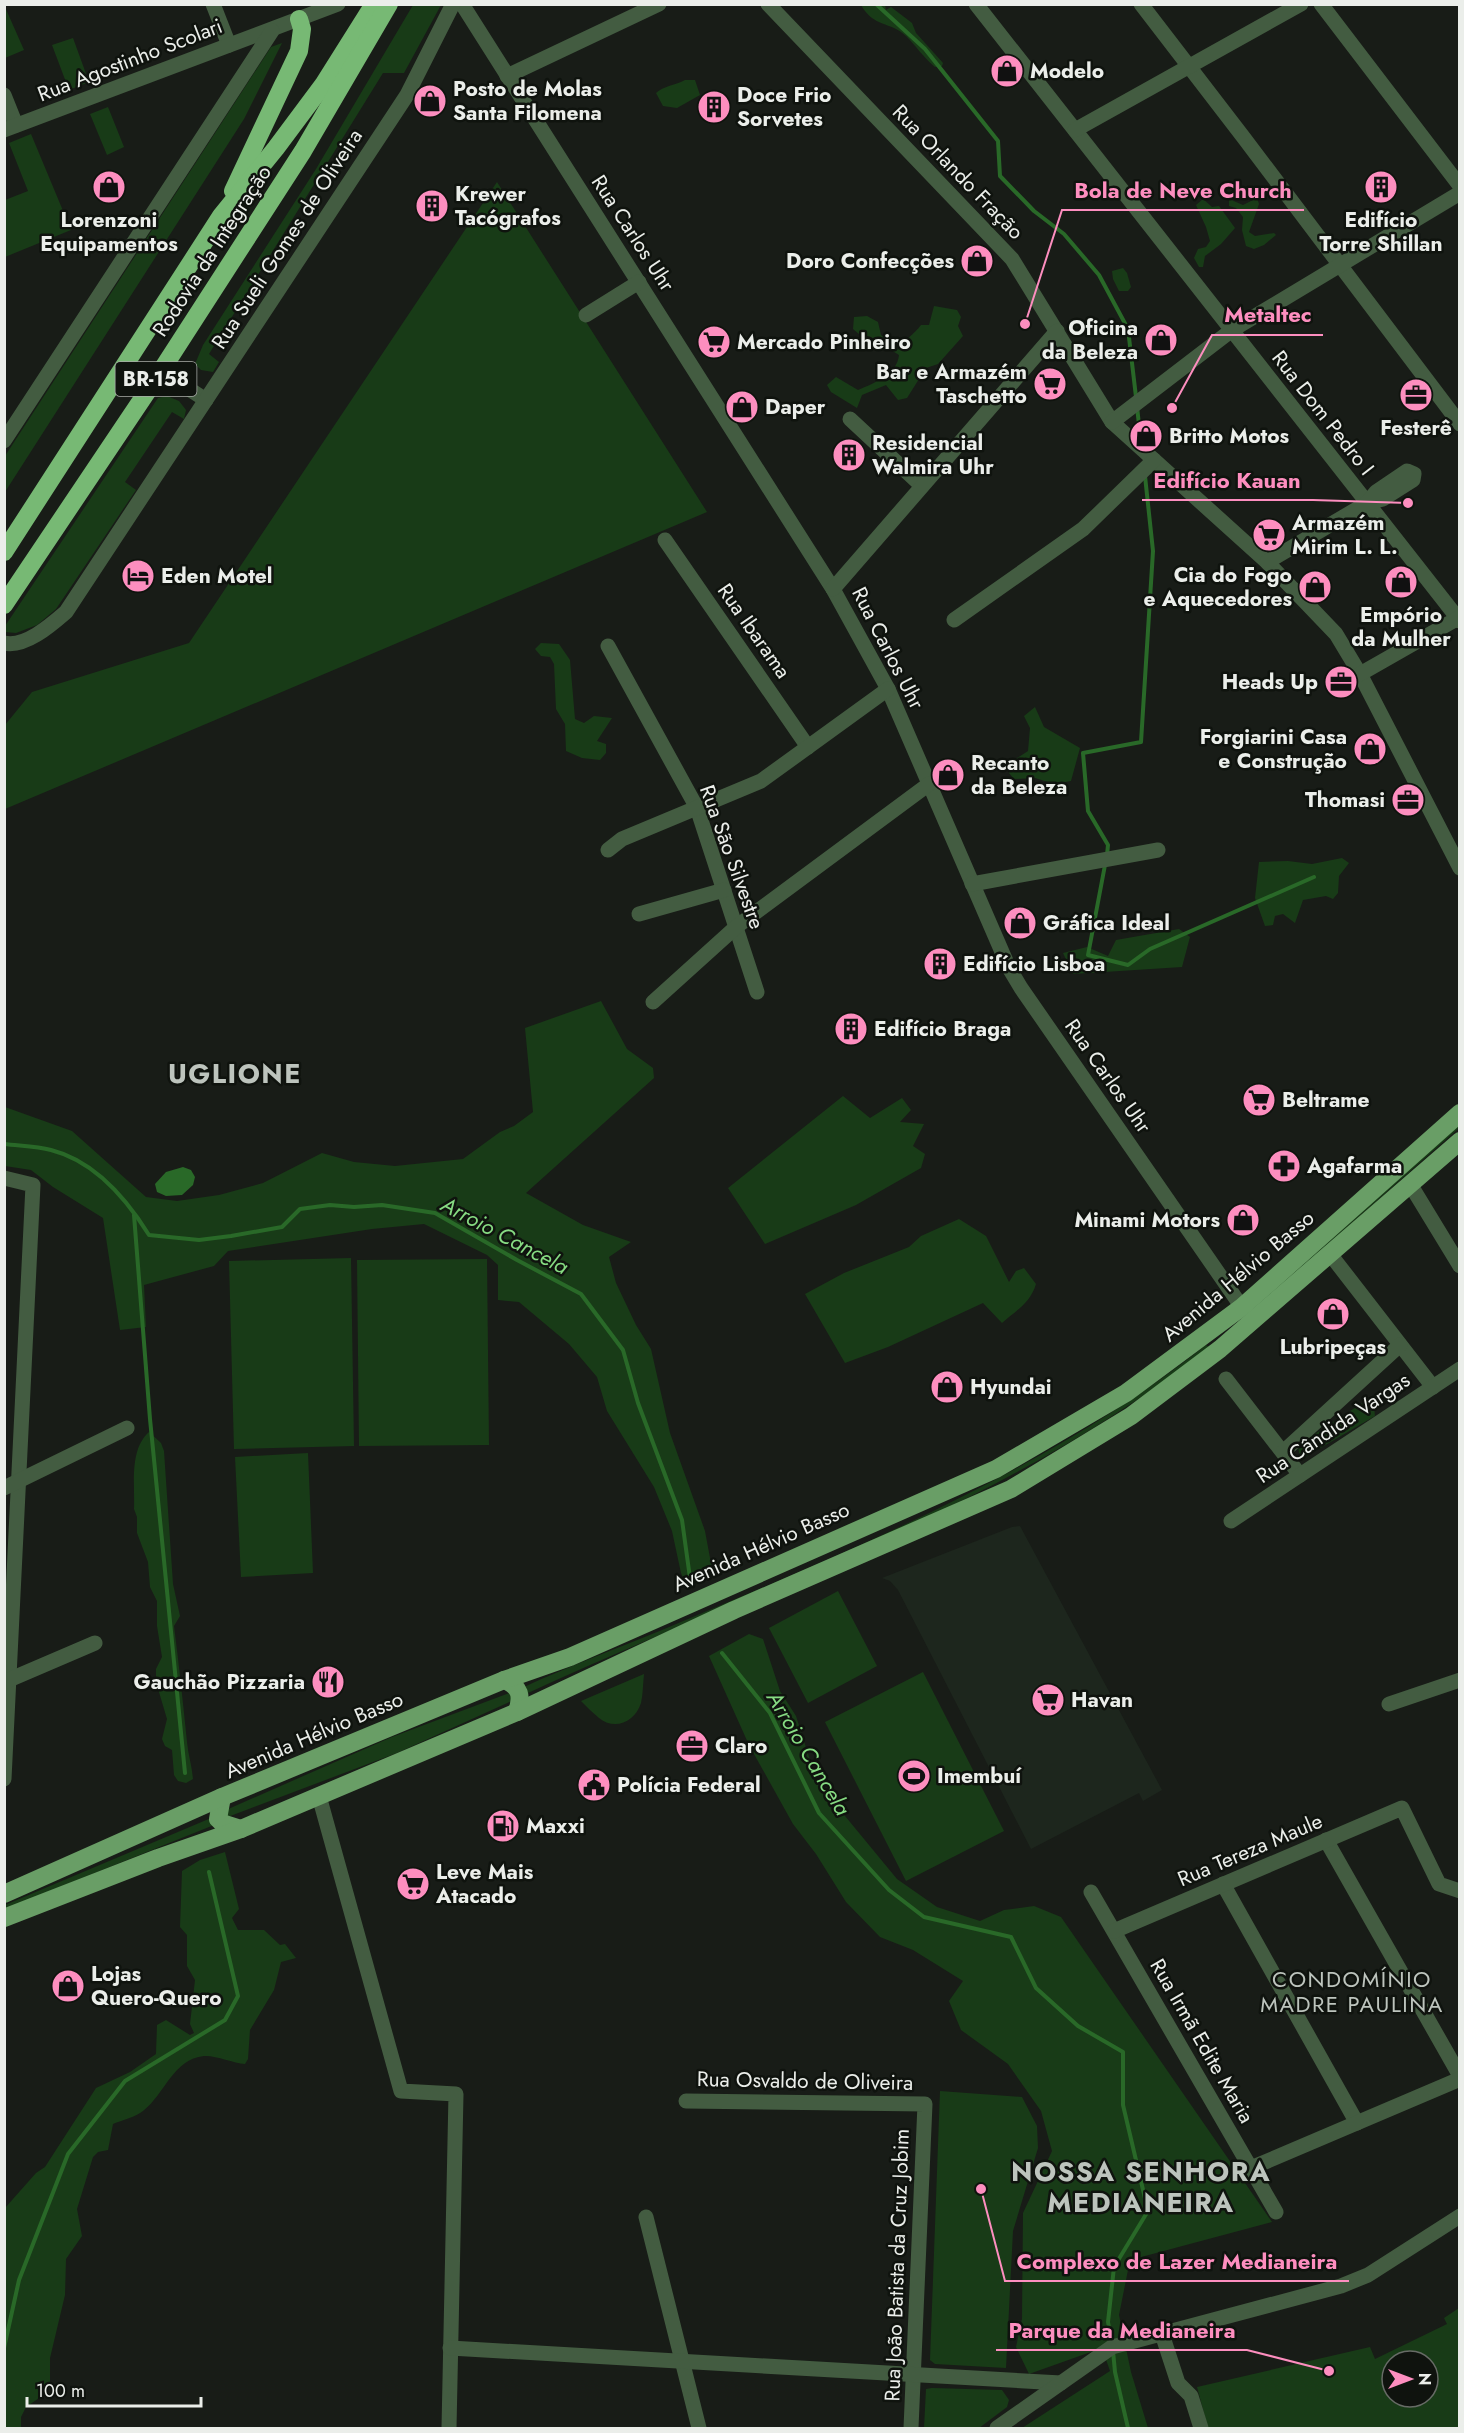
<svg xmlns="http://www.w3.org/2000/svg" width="1464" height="2433" font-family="Jost,sans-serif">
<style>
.built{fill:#1d261d}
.green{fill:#183b17;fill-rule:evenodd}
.water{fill:#296928}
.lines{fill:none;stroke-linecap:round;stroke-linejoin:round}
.stream{stroke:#296928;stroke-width:4}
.minor{stroke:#435c41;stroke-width:15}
.major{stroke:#699e66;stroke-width:18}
.highway{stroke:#77b974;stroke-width:18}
.labels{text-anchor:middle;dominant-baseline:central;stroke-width:5;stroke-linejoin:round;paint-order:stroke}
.shield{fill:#0f130e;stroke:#a9aca8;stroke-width:1.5}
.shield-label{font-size:20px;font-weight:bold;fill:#ebeeea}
.street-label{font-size:21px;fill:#ebeeea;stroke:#0f130e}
.poi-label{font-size:21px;font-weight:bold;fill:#ebeeea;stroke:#0f130e;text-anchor:start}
.water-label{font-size:22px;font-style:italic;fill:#86db82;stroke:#0f130e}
.neighbourhood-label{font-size:22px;letter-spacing:1.5px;fill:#bdc4bd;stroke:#0f130e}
.district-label{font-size:27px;font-weight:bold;letter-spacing:1.5px;fill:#bdc4bd;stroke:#0f130e}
.leader{fill:none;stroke:#fd8ebf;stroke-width:2}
.callout-dot{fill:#fd8ebf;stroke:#0f130e;stroke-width:2}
.callout-label{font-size:22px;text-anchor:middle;font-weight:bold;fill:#fd8ebf;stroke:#0f130e;stroke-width:5;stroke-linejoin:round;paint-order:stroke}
</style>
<rect width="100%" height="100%" fill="#181c17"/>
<path class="built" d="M1020,1526L1162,1790L1143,1801L1139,1793L1031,1849L898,1590L890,1581L882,1578L1012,1527Z"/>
<g class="green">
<path d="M413,5H441L404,73H383L209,354L219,362L213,372L201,370L195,364L203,345L316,169Z"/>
<path d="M861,5H885L886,10L891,7L912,23L916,33L943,63L942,66L935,67C924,58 916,46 906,36C890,21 874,28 861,5Z"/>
<path d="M5,7L24,50L5,58L4,7Z"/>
<path d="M73,38L89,82L69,90L52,45Z"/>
<path d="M282,43L244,119L5,492V456L271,47Z"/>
<path d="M685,80H695L700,95L677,108L663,106L656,93C663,86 676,85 685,80Z"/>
<path d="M108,107L124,147L107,155L90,114Z"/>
<path d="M31,134L71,230L5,257V200L28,191L9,143Z"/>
<path d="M497,182L707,512L5,809V725L32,692L189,643Z"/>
<path d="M1257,198L1259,204L1249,232L1255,236L1274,233L1276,235L1264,245L1254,249L1246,246L1242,230L1243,217L1236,208L1229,206V199L1243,205Z"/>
<path d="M1203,199L1212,207L1219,206L1235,228L1221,244L1205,256L1203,267H1199L1194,258L1198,249L1206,247L1210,241L1206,227L1196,205Z"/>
<path d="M1123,268L1127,273L1131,287L1128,291H1119L1113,279L1112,271Z"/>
<path d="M934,306L957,310L961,317L958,326L963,336L938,364L926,368L907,398L898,400L886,385L862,395L857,408L831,392L827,385L836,377L858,390C874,383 897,375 899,355L871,337L859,334L853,329L854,317L867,316L878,322L881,335L898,350C904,339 914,335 921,325H929Z"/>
<path d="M167,396L179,401L186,410L184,419L172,412L125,482L136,490L56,609L37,625L16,633L5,632V626L158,398Z"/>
<path d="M541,643L559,644L570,660L575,719L584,723L594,716L612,718L597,741L606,744V753L600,760L582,758L566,751L565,724L556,709L554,664L550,657L541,656L535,649Z"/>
<path d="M1035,707L1044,727L1080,748L1071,781L1054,784L1035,778L1014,779L1009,773L1011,762L1028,751L1030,728L1024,716Z"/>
<path d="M1342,858L1349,863L1339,876L1338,893L1333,899L1326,896L1303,900L1295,923L1283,914L1275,916L1273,925L1265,926L1255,898L1259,862L1288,861L1312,864Z"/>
<path d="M1179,929L1190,937L1182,967L1073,974L1063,953L1087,947L1108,956L1116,940Z"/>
<path d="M601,1001L627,1049L653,1068L654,1078L526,1193L583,1225L631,1242L609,1257L616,1283L636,1325L651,1349L670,1433L705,1531L713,1574L686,1585L681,1573L672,1531L654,1487L607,1411L597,1377L569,1344L519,1302L498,1300V1265L487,1255L424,1224L372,1229L228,1251L214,1266L144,1285L146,1327L120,1330L103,1218L53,1187L31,1170L5,1166V1107L72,1131L146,1197L177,1201L219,1195L263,1183L322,1153L354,1162L395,1166L463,1159L500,1132L514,1126L533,1112L525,1028Z"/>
<path d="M843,1096L870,1118L902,1098L911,1110L900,1122L924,1124L913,1146L925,1154L921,1168L856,1205L765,1244L728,1188Z"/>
<path d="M1459,1124V1128L1258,1306L1256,1304Z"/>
<path d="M959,1219L986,1236L1009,1282L1016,1271L1024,1268L1036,1284C1030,1304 1016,1310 1002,1323L983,1303L888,1347L845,1363L805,1294L844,1273L909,1247L921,1236Z"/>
<path d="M351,1258L354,1446L234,1449L229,1261Z"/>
<path d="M487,1259L489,1445L359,1446L357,1260Z"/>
<path d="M1206,1345L1209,1347C1010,1506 757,1587 528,1693L524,1687C569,1666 616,1649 662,1630C850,1551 1046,1472 1206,1345Z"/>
<path d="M1367,1400L1374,1407L1375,1416L1305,1457L1299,1453L1298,1445Z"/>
<path d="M149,1432L161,1443L164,1451L173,1584L180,1616L174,1626C179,1665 183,1703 187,1742C188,1754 192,1766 193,1779L186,1783L178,1781L174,1775L172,1750L165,1746L162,1739L167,1719L156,1682V1669L162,1657L157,1626V1601L150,1587L148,1562L137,1533V1517L134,1509C135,1484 129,1450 149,1432Z"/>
<path d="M308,1453L313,1573L241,1577L235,1457Z"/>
<path d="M838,1591L877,1666L808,1703L769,1628Z"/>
<path d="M749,1634L763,1639L780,1691L796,1716L817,1782L897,1879L937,1907L980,1921L1004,1910L1034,1906L1061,1917L1272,2222L1130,2260L1119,2315L1131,2372L1148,2428H1022L1110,2371L1102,2348L1029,2374L1016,2347L1022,2319L1023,2213L1052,2151L1041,2111L1008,2064L961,2030L949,2001L963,1981L913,1950L880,1937L846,1902L816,1854L793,1824L749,1745L709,1656Z"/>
<path d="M923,1672L1004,1831L906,1881L825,1722Z"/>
<path d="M644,1674C643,1683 643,1694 641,1703C635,1722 615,1731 599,1718C593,1713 587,1707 581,1701Z"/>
<path d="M512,1692L514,1700L397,1753L225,1818L226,1810L392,1737Z"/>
<path d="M211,1818L214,1825L5,1909V1905Z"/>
<path d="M225,1852L239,1909L232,1918L238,1930H264L280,1945L285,1944L296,1958L281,1962L274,1990L250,2030L248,2059L245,2064C233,2063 215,2055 204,2056C173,2059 165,2094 143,2111C136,2117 122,2120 113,2124L108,2150L98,2152L93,2157L77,2209L82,2236L66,2259L65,2295L50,2358V2385L45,2394L26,2407L21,2417V2428H5V2208L36,2173L45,2167L96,2088L130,2072L156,2054L157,2025L166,2020L190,2035L194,2033L190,2024L195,1980L187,1966V1935L180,1927L182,1871L200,1860Z"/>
<path d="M940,2091L1022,2097L1037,2126L1038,2148L1013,2231L1006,2368L935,2364L930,2360Z"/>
<path d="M1459,2308V2428H1208L1197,2387L1370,2347L1375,2359L1447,2324L1444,2318ZM1392,2361H1428V2397H1392Z"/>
<path d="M932,2388L1002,2390L1009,2400L1007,2407L979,2428H924L926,2389Z"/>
</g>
<path class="water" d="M183,1167L191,1170L195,1177L193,1185L182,1195L166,1196L157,1192L155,1184L166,1172Z"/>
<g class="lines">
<g class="stream">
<path d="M876,4L925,49L998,141L1000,176L1034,211L1064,234L1099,275L1128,329L1136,397"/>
<path d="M1137,407L1141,442"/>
<path d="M1107,855L1108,845L1088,811L1083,753L1141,742L1153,551L1145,476"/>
<path d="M1105,865L1088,955L1128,965L1150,949L1314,877"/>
<path d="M4,1144C20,1146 36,1146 51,1150C95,1161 126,1198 149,1235L199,1240L231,1236L282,1227L300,1209L330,1205L354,1207L382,1205L435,1213L517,1260L581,1294L623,1350L638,1403L682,1520L690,1578"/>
<path d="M134,1215L150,1419L185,1773"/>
<path d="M722,1653L770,1713L819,1813L889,1890L924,1917L1011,1937L1036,1988L1078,2026L1123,2052V2105L1148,2211L1114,2267L1108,2322L1112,2343"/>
<path d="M4,2348L19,2280L68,2154L125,2081L225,2020L238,1996L209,1872"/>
<path d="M1113,2351L1115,2372L1128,2428"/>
</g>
<g class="minor">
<path d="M213,4L229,45"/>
<path d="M462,4L833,589L888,689L1009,968L1021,988L1248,1316"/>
<path d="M768,4L1012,259L1112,422L1267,562L1336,634L1360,674L1460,868"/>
<path d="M976,4L1460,621"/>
<path d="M1141,4L1244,138L1460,424"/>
<path d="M1321,4L1460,186"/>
<path d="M507,76L659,4"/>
<path d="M4,95L16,125"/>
<path d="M4,130L338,4"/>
<path d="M1075,130L1301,4"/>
<path d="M586,315L639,282"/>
<path d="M161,371L206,400"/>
<path d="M850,419L922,486"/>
<path d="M1112,422L1232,330L1460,193"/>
<path d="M4,441L272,31"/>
<path d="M665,540L808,747"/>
<path d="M1267,562L1367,503L1383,499L1413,480L1414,474L1407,471L1376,492L1367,503"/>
<path d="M833,589L1057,331"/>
<path d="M954,620L1083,529L1154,460"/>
<path d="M4,643C25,648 51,625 66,612L407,95L453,4"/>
<path d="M608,646L697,808L757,992"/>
<path d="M1360,674L1460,617"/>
<path d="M608,850L622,839L761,781L888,689"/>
<path d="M972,884L1158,850"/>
<path d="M639,914L724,890"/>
<path d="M653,1002L736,927L929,784"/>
<path d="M4,1178L33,1185L4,1779"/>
<path d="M1410,1184L1460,1266"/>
<path d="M1330,1254L1433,1387"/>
<path d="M1226,1379L1300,1475"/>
<path d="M1283,1452L1400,1345"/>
<path d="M4,1488L127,1428"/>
<path d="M1231,1521L1460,1369"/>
<path d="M4,1682L95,1643"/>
<path d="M1389,1704L1460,1680"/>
<path d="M319,1796L401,2091L456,2094L449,2428"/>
<path d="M1326,1840L1460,2076"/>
<path d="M1223,1884L1357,2123"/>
<path d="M1091,1892L1276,2212"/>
<path d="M1114,1931L1402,1808L1439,1884L1460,1891"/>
<path d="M686,2101L925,2104L911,2428"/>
<path d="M1251,2168L1460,2079"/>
<path d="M646,2217L699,2428"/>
<path d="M1162,2334L1178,2383L1191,2396L1201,2428"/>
<path d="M450,2348L1061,2383"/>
<path d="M997,2428L1112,2347L1341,2286L1368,2275L1460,2216"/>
</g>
<g class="major">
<path d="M504,1680C521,1687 522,1696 517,1712"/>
<path d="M222,1797L218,1819L222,1823L241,1829"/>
<path d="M4,1894L222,1797L504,1680L570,1657L996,1469L1126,1393L1242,1307L1460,1113"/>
<path d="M4,1918L158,1858L241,1829L517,1712L734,1610L1011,1489L1131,1416L1220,1349L1460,1141"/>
</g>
<g class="highway">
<path d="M233,191L299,51L302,29L299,19"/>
<path d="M4,552L221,216L276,148L323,85L374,4"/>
<path d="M4,605L161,371L303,151L389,4"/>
</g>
</g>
<defs>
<g id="shop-disc" transform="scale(1.725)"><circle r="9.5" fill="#fd8ebf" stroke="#0f130e"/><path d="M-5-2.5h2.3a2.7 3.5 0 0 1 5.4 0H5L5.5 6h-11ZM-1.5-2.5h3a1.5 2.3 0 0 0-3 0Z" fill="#111"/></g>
<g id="building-disc" transform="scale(1.725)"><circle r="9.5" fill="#fd8ebf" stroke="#0f130e"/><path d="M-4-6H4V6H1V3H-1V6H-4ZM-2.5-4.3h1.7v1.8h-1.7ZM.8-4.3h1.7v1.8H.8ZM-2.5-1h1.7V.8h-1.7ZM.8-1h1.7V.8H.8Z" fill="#111"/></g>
<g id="supermarket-disc" transform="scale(1.725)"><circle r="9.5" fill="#fd8ebf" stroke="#0f130e"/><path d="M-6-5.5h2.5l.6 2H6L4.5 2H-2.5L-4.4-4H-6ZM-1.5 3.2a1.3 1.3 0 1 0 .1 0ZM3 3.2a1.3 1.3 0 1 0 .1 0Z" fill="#111"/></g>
<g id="office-disc" transform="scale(1.725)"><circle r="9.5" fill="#fd8ebf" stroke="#0f130e"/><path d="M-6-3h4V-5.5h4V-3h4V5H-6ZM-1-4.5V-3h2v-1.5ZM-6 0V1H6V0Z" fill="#111"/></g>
<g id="hotel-disc" transform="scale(1.725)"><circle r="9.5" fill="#fd8ebf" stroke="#0f130e"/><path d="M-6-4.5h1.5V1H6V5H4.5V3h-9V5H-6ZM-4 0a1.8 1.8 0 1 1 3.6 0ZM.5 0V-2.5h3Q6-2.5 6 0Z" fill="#111"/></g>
<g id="pharmacy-disc" transform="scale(1.725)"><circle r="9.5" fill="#fd8ebf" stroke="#0f130e"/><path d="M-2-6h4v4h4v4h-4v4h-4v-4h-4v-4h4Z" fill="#111"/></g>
<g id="restaurant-disc" transform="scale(1.725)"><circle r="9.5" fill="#fd8ebf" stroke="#0f130e"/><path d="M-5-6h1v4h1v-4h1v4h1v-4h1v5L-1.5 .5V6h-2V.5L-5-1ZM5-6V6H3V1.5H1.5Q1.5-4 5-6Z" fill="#111"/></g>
<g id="stadium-disc" transform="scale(1.725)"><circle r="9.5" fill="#fd8ebf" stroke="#0f130e"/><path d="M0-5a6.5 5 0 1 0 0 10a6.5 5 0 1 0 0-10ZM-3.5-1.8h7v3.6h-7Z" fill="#111"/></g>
<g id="civic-disc" transform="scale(1.725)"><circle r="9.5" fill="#fd8ebf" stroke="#0f130e"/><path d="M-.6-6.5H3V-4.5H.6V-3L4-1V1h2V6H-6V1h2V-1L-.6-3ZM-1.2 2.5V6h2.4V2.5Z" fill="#111"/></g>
<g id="fuel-disc" transform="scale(1.725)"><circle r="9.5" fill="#fd8ebf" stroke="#0f130e"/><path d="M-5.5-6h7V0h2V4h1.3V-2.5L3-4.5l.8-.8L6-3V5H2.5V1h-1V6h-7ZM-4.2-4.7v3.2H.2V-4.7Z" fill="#111"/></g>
</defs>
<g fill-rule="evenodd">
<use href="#shop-disc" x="1007" y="71"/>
<use href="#shop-disc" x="430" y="101"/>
<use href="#building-disc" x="714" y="107"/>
<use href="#shop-disc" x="109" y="187"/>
<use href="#building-disc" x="1381" y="187"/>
<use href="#building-disc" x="432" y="206"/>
<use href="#shop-disc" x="977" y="261"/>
<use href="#shop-disc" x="1161" y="340"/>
<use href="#supermarket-disc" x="714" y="342"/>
<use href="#supermarket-disc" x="1050" y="384"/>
<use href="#office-disc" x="1416" y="395"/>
<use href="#shop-disc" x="742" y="407"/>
<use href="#shop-disc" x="1146" y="436"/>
<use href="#building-disc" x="849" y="455"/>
<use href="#supermarket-disc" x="1269" y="535"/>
<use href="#hotel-disc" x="138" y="576"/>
<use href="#shop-disc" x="1401" y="582"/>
<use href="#shop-disc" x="1315" y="587"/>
<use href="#office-disc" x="1341" y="682"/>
<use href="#shop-disc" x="1370" y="749"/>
<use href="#shop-disc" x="948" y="775"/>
<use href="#office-disc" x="1408" y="800"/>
<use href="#shop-disc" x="1020" y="923"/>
<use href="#building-disc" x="940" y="964"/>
<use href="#building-disc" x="851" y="1029"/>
<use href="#supermarket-disc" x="1259" y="1100"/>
<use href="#pharmacy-disc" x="1284" y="1166"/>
<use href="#shop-disc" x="1243" y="1220"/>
<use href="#shop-disc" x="1333" y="1314"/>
<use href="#shop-disc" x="947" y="1387"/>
<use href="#restaurant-disc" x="328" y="1682"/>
<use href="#supermarket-disc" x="1048" y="1700"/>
<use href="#office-disc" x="692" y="1746"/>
<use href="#stadium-disc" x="914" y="1776"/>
<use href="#civic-disc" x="594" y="1785"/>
<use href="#fuel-disc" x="503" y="1826"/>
<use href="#supermarket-disc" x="413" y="1884"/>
<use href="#shop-disc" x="68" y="1986"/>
</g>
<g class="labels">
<rect class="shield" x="115.5" y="362" width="81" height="34" rx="4.5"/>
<g class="shield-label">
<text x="156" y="379">BR-158</text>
</g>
<g class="street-label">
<text transform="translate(130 60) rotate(-21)">Rua Agostinho Scolari</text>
<text transform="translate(958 172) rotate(46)">Rua Orlando Fração</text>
<text transform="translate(633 233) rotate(57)">Rua Carlos Uhr</text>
<text transform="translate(287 239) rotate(-57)">Rua Sueli Gomes de Oliveira</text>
<text transform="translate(212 251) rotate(-57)">Rodovia da Integração</text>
<text transform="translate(1323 413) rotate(52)">Rua Dom Pedro I</text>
<text transform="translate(754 631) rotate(55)">Rua Ibarama</text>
<text transform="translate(888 648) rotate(63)">Rua Carlos Uhr</text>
<text transform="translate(732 857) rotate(70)">Rua São Silvestre</text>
<text transform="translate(1108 1076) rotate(55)">Rua Carlos Uhr</text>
<text transform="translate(1238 1276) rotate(-40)">Avenida Hélvio Basso</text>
<text transform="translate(1333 1428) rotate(-34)">Rua Cândida Vargas</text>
<text transform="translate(761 1547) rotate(-24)">Avenida Hélvio Basso</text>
<text transform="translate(314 1735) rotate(-23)">Avenida Hélvio Basso</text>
<text transform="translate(1250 1850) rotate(-23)">Rua Tereza Maule</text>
<text transform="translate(1202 2041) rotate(60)">Rua Irmã Edite Maria</text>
<text transform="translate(805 2081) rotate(1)">Rua Osvaldo de Oliveira</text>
<text transform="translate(897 2265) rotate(-88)">Rua João Batista da Cruz Jobim</text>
</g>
<g class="poi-label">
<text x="1030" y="71">Modelo</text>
<text x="453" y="89">Posto de Molas<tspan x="453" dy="24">Santa Filomena</tspan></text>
<text x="737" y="95">Doce Frio<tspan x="737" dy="24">Sorvetes</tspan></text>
<text x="455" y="194">Krewer<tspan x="455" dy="24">Tacógrafos</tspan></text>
<text x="109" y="220" text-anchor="middle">Lorenzoni<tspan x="109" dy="24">Equipamentos</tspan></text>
<text x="1381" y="220" text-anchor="middle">Edifício<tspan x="1381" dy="24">Torre Shillan</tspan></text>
<text x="954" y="261" text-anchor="end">Doro Confecções</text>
<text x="1138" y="328" text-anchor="end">Oficina<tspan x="1138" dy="24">da Beleza</tspan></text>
<text x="737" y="342">Mercado Pinheiro</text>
<text x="1027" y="372" text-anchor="end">Bar e Armazém<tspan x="1027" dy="24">Taschetto</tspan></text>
<text x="765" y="407">Daper</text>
<text x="1416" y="428" text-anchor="middle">Festerê</text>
<text x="1169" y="436">Britto Motos</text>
<text x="872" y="443">Residencial<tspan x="872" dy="24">Walmira Uhr</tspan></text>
<text x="1292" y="523">Armazém<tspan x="1292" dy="24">Mirim L. L.</tspan></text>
<text x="1292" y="575" text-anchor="end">Cia do Fogo<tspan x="1292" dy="24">e Aquecedores</tspan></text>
<text x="161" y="576">Eden Motel</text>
<text x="1401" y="615" text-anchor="middle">Empório<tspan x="1401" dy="24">da Mulher</tspan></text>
<text x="1318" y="682" text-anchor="end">Heads Up</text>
<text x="1347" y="737" text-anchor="end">Forgiarini Casa<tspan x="1347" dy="24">e Construção</tspan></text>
<text x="971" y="763">Recanto<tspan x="971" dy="24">da Beleza</tspan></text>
<text x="1385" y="800" text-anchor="end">Thomasi</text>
<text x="1043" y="923">Gráfica Ideal</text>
<text x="963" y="964">Edifício Lisboa</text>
<text x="874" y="1029">Edifício Braga</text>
<text x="1282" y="1100">Beltrame</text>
<text x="1307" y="1166">Agafarma</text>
<text x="1220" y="1220" text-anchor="end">Minami Motors</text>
<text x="1333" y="1347" text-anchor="middle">Lubripeças</text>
<text x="970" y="1387">Hyundai</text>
<text x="305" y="1682" text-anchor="end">Gauchão Pizzaria</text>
<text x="1071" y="1700">Havan</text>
<text x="715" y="1746">Claro</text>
<text x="937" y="1776">Imembuí</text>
<text x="617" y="1785">Polícia Federal</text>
<text x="526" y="1826">Maxxi</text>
<text x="436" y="1872">Leve Mais<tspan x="436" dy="24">Atacado</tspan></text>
<text x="91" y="1974">Lojas<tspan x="91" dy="24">Quero-Quero</tspan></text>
</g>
<g class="water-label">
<text transform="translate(505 1235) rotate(28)">Arroio Cancela</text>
<text transform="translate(809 1753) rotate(59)">Arroio Cancela</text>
</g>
<g class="neighbourhood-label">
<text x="1352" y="1979">CONDOMÍNIO<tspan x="1352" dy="25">MADRE PAULINA</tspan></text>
</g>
<g class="district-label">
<text x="235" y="1073">UGLIONE</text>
<text x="1141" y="2171">NOSSA SENHORA<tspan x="1141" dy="31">MEDIANEIRA</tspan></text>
</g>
</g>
<path class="leader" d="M1025 324L1062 210H1304M1172 408L1212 335H1323M1408 503L1313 500H1142M981 2189L1005 2281H1349M1329 2371L1247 2350H996"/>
<g class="callout-dot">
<circle cx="1025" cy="324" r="6"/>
<circle cx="1172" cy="408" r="6"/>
<circle cx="1408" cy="503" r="6"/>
<circle cx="981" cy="2189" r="6"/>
<circle cx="1329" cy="2371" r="6"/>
</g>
<g class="callout-label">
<text x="1183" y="198">Bola de Neve Church</text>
<text x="1268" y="322">Metaltec</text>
<text x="1227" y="488">Edifício Kauan</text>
<text x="1177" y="2269">Complexo de Lazer Medianeira</text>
<text x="1122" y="2338">Parque da Medianeira</text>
</g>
<rect width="1464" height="2433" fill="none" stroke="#ebeeea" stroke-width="12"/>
<g transform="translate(1410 2379) rotate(90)"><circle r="28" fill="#0f130e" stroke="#676b66" stroke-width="1.5"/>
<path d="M0-4.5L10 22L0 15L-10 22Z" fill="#fd8ebf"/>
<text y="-9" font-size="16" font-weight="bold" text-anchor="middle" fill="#ebeeea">N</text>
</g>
<path d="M27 2397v9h174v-9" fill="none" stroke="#ebeeea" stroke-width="3"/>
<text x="36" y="2397" font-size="18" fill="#ebeeea" stroke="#0f130e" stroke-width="4.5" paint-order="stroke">100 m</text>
</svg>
